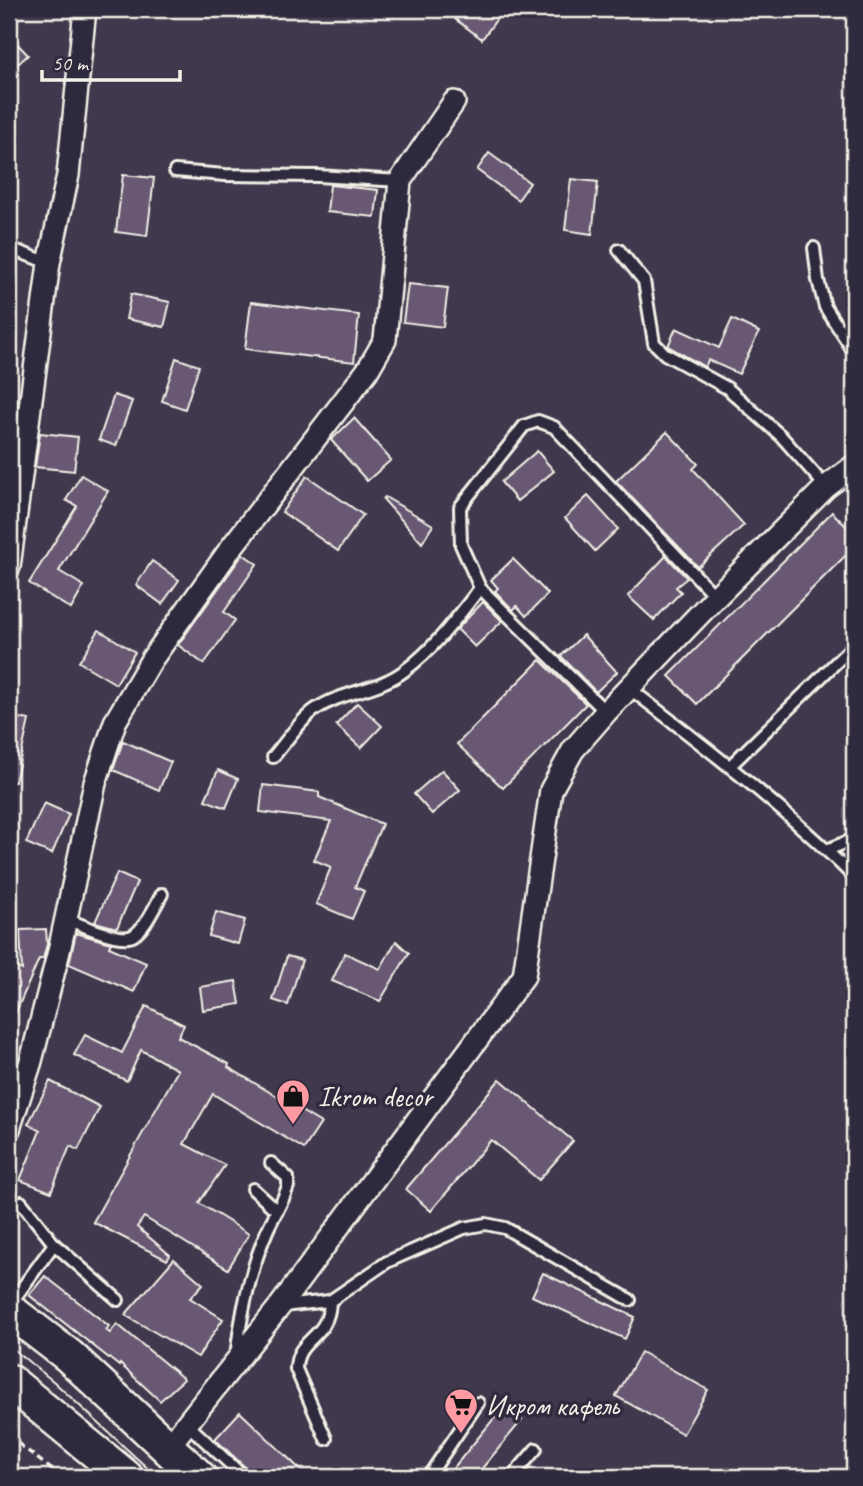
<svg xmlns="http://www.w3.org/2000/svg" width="863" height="1486" font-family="Caveat,sans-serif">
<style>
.building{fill:#685973;stroke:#f4f1e8;stroke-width:2}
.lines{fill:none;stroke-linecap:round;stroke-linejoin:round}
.service-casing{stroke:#f4f1e8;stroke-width:16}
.minor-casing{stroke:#f4f1e8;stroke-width:26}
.primary-casing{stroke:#f4f1e8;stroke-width:38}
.path{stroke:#f4f1e8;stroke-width:3.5;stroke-dasharray:7 5;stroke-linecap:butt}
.service{stroke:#2f2a3d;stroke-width:10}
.minor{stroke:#2f2a3d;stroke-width:21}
.primary{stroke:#2f2a3d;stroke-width:33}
.tram{stroke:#f4f1e8;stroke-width:2}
.labels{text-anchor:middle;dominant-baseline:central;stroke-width:7;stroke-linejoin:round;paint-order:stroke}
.poi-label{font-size:28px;fill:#f4f1e8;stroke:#2f2a3d;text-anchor:start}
</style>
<rect width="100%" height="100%" fill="#40384d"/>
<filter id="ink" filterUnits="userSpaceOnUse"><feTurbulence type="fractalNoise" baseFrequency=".0143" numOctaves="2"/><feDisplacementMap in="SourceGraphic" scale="14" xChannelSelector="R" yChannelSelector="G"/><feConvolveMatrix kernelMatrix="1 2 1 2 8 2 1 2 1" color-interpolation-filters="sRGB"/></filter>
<g filter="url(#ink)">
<g class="building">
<path d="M462,9H504L482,39L455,19Z"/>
<path d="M9,35L28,55L9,72Z"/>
<path d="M489,153L530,183L518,200L477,170Z"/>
<path d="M123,175L154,178L147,236L116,232Z"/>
<path d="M571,179L598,182L592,234L565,230Z"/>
<path d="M330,185L378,190L375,217L327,212Z"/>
<path d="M408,284L448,288L443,327L403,322Z"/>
<path d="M131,294L170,302L164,327L126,319Z"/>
<path d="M251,302L359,315L354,362L245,349Z"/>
<path d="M732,319L759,332L739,374L708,360L705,367L668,346L676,328L719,348Z"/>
<path d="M176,358L199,366L185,409L162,401Z"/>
<path d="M114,395L132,401L116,446L99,440Z"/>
<path d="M354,418L391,460L367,481L331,440Z"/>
<path d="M667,432L698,464L693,469L744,525L698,567L616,481Z"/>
<path d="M40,433L78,437L74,471L35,467Z"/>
<path d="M537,451L554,471L517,501L501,482Z"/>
<path d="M81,475L108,491L59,571L84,586L71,609L29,583L77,506L66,500Z"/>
<path d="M307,476L363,515L338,551L282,512Z"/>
<path d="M588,496L618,529L595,551L565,518Z"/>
<path d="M385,497L433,525L422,543L383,499Z"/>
<path d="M832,512L854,534V547L697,704L669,676Z"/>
<path d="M243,554L257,564L224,612L235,620L204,664L178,645Z"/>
<path d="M666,556L687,578L676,587L681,592L654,620L628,596Z"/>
<path d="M513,559L548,594L526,616L517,606L513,610L495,591L498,588L491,580Z"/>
<path d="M152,561L179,580L162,604L136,585Z"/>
<path d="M483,602L502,621L475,647L457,629Z"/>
<path d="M99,630L135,652L116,684L79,662Z"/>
<path d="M583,635L617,672L596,692L561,656Z"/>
<path d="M540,660L586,704L503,788L457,744Z"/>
<path d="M357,703L382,726L361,748L336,725Z"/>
<path d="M9,716L29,720L15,782H9Z"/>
<path d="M123,741L171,762L159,790L113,770Z"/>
<path d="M218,770L238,779L226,808L205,800Z"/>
<path d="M442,770L460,790L432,814L414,794Z"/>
<path d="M263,785L319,792V797L382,824L355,887L364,891L352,919L316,904L331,867L314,860L331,821L260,812Z"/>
<path d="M44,803L69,814L52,854L26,843Z"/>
<path d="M117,873L137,882L117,928L95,922Z"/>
<path d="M216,912L245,920L238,944L209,936Z"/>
<path d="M46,929L47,944L43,959H39L9,1028V964L22,970L20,930Z"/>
<path d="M76,933L111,943L109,947L146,963L134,992L69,964Z"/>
<path d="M396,941L409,953L380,1001L332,981L345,953L380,969Z"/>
<path d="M287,956L302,960L288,1005L273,1000Z"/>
<path d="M236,981L240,1004L203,1010L200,987Z"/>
<path d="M146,1006L184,1025L178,1037L229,1064L228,1067L321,1123L304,1149L213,1094L184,1144L225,1165L199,1203L249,1234L228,1269L144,1217L137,1227L170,1255L167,1260L93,1222L178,1070L141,1050L127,1081L74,1055L85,1035L122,1053Z"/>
<path d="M500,1079L573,1141L539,1180L491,1140L431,1211L406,1189Z"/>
<path d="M50,1081L100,1107L78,1150L70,1146L51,1192L20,1180L40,1131L28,1124Z"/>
<path d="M174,1259L203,1284L190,1298L223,1319L198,1357L125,1315Z"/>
<path d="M543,1273L635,1317L625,1339L532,1296Z"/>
<path d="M45,1276L109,1326L106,1330L110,1333L117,1324L184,1379L160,1401L120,1364L119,1366L29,1295Z"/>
<path d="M641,1352L708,1390L683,1434L616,1396Z"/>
<path d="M505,1405L522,1420L475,1477H446Z"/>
<path d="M240,1412L308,1477L252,1476L249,1471L215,1439Z"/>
</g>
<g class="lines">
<g class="service-casing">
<g id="service">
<path d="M175,171L225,175L318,176L400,181"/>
<path d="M9,248L49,263"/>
<path d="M814,248L818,280L825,307L854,352"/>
<path d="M619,250L644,281L654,343L665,354L727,388L781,436L826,487"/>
<path d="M629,688C707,748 785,808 854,877"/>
<path d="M606,712L480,588L461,545L460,507L524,426L538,421L554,427L716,597"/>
<path d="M273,757C285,743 301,719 316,709C343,691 377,691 404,671C434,649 457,618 480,588"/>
<path d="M730,766L854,645"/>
<path d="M827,850L854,839"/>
<path d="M66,919C80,924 122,944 134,935C146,927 155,906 162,894"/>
<path d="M253,1189L277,1211"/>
<path d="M21,1202L54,1244"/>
<path d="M9,1306L54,1244L118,1300"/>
<path d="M282,1306L330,1301L387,1262L464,1228L486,1224L505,1228L630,1300"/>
<path d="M236,1356C241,1314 250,1270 267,1231C274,1215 283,1202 288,1186V1178L271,1163"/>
<path d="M187,1424L244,1477"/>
<path d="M326,1439L296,1369C296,1337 329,1340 330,1301"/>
<path d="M428,1477L478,1403"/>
<path d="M512,1477L536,1449"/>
</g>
</g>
<g class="minor-casing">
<g id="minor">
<path d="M9,567L49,263L68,175L85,9"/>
<path d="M9,1129L31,1061L59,951L95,783L115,722L152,659L231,548L367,371L385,340L400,181L454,102"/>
<path d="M168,1447L280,1306L524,976L551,790L573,750L606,712L716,597L826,487L854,466"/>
</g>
</g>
<g class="primary-casing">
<g id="primary">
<path d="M9,1310L69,1356L199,1477"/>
<path d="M9,1381L126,1477"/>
</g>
</g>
<path class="path" d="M9,1436L61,1477"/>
<use href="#service" class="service"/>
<use href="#minor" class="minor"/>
<use href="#primary" class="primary"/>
<path class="tram" d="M9,1346L53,1381L157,1477"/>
</g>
</g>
<defs>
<g id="shop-pin" transform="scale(1.75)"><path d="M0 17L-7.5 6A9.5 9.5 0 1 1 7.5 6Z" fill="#ff9aa2" stroke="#2f2a3d"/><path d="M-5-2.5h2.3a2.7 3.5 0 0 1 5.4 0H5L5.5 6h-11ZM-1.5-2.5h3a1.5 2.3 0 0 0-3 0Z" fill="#111"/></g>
<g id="supermarket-pin" transform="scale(1.75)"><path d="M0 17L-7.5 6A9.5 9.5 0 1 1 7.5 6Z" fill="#ff9aa2" stroke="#2f2a3d"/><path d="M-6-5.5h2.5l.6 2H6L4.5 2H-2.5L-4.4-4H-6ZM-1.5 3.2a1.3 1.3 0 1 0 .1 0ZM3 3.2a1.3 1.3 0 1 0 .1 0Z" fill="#111"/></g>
</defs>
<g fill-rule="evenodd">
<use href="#shop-pin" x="293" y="1096"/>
<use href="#supermarket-pin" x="461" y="1405"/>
</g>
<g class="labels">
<g class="poi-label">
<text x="318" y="1096">Ikrom decor</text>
<text x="486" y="1405">Икром кафель</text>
</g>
</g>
<rect width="863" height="1486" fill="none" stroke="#2f2a3d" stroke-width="35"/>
<rect x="18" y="18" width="828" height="1451" fill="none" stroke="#f4f1e8" stroke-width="2.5" filter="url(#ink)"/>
<path d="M42 70v10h138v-10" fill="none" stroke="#f4f1e8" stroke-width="3.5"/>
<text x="52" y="70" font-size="21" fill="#f4f1e8" stroke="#2f2a3d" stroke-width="5" paint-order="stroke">50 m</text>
</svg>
